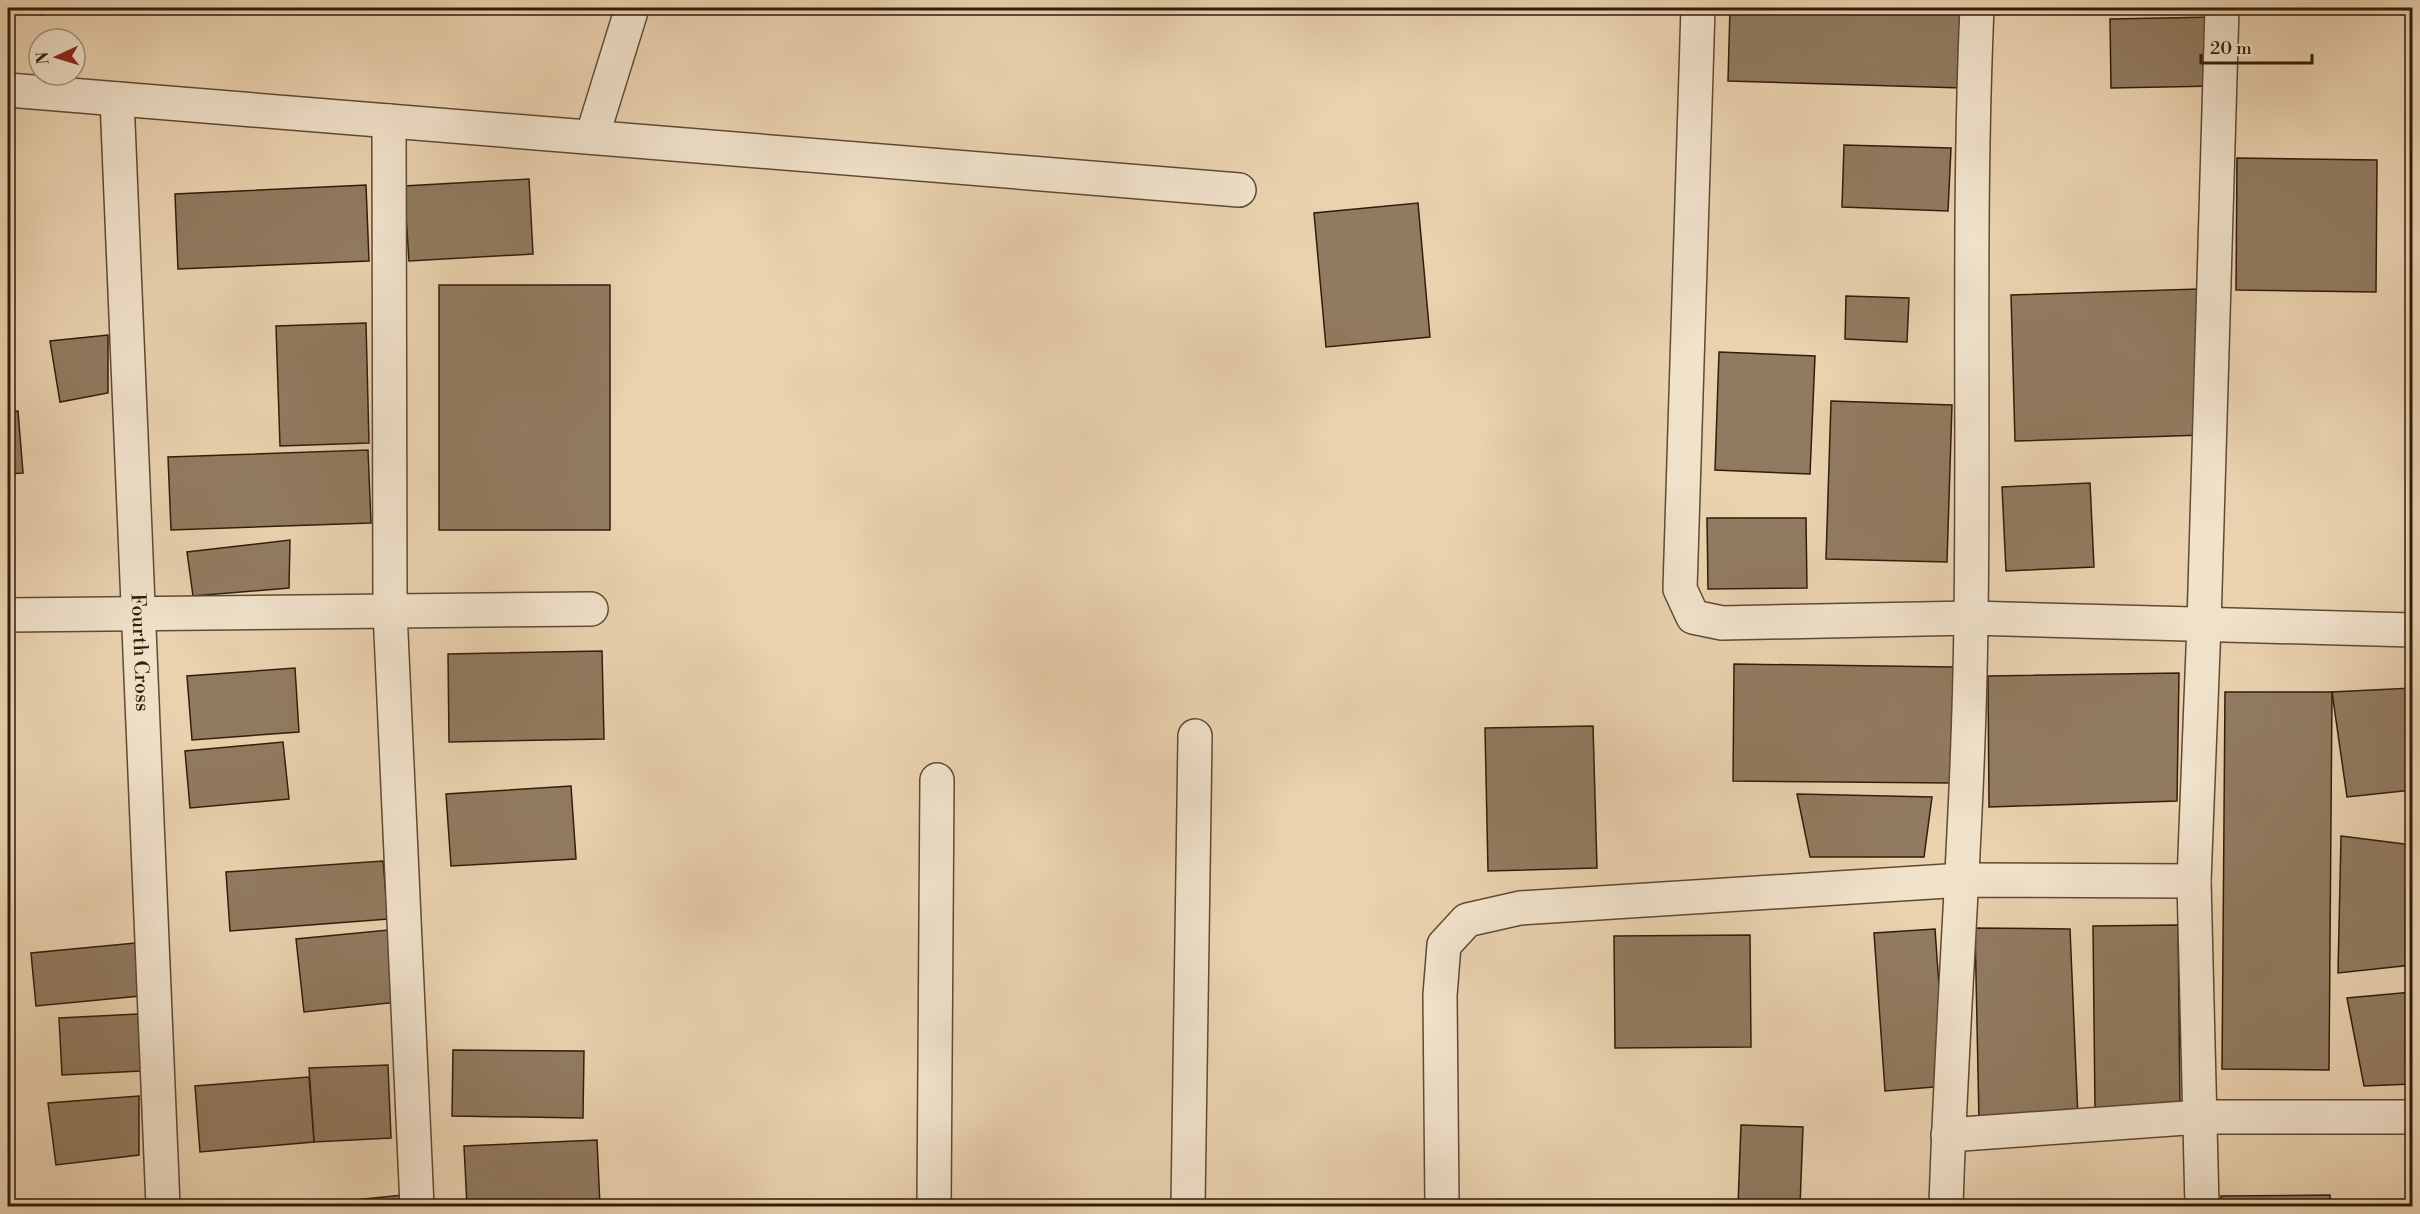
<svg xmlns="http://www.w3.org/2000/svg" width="2420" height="1214" font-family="'Libre Bodoni',serif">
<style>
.building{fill:#917b60;stroke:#311d0a;stroke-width:1.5}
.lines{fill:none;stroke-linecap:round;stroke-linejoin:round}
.minor-casing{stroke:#5f4a33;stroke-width:36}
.minor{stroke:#f1e2cb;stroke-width:33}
.labels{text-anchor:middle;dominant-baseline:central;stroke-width:4.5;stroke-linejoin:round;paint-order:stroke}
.street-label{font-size:20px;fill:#311d0a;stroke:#f1e2cb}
</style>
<rect width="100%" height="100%" fill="#ead2af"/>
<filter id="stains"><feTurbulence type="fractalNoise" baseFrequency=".00333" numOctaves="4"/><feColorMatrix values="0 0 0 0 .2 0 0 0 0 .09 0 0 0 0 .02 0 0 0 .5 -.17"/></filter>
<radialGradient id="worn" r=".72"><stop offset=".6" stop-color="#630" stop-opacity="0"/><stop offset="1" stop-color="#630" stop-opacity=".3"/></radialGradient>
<g class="building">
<path d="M38,8H87L40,15Z"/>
<path d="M1730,8H1963L1962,88L1728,81Z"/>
<path d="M2214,17L2216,86L2111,88L2110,19Z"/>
<path d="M1844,145L1951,148L1948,211L1842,207Z"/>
<path d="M2237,158L2377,160L2376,292L2236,290Z"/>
<path d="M529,179L533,254L409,261L404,186Z"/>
<path d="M366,185L369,261L178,269L175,194Z"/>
<path d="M1418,203L1430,337L1326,347L1314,213Z"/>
<path d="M8,220L10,245H8Z"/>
<rect x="8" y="245" width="2" height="69"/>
<rect x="439" y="285" width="171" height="245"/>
<path d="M2199,289L2204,435L2015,441L2011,295Z"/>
<path d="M1846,296L1909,298L1907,342L1845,339Z"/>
<path d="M366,323L369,443L280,446L276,326Z"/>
<path d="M108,335V393L60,402L50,341Z"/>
<path d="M8,336L12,337L13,394H8Z"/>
<path d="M1719,352L1815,356L1810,474L1715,470Z"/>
<path d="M1831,401L1952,405L1947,562L1826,559Z"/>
<path d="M18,411L23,473L8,474V412Z"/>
<path d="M368,450L371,523L171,530L168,457Z"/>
<path d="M2090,483L2094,567L2006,571L2002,487Z"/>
<path d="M1707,518H1806L1807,588L1708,589Z"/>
<path d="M290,540L289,588L193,596L187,552Z"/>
<path d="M602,651L604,739L449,742L448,654Z"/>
<path d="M1734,664L1953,667L1952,783L1733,781Z"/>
<path d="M295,668L299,732L192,740L187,676Z"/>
<path d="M2179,673L2177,801L1989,807L1988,676Z"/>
<path d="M2412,688V790L2347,797L2332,692Z"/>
<path d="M2225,692H2332L2329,1070L2222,1069Z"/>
<path d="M1593,726L1597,868L1488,871L1485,728Z"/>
<path d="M283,742L289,799L190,808L185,751Z"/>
<path d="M571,786L576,859L451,866L446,794Z"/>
<path d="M1797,794L1932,797L1924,857H1810Z"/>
<path d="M2341,836L2412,845V965L2338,973Z"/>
<path d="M383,861L388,919L230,931L226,872Z"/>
<path d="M2178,925L2180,1105L2095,1110L2093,926Z"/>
<path d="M1975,928L2070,929L2078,1118L1979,1120Z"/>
<path d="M399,929L407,1001L304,1012L296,939Z"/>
<path d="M1935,929L1946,1086L1885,1091L1874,933Z"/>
<path d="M1750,935L1751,1047L1615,1048L1614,936Z"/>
<path d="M135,943L140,996L36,1006L31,953Z"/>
<path d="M2412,992V1084L2364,1086L2347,998Z"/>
<path d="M138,1014L141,1071L62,1075L59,1018Z"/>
<path d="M453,1050L584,1051L583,1118L452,1116Z"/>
<path d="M388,1065L391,1138L314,1142L309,1068Z"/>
<path d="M309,1077L314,1142L200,1152L195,1086Z"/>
<path d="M139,1096V1155L56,1165L48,1103Z"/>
<path d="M1741,1125L1803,1127L1800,1206H1738Z"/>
<path d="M597,1140L600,1206H467L464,1146Z"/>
<path d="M403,1195L405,1206H324V1203Z"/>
<path d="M2330,1195V1206H2221V1196Z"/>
<path d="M286,1202V1206H261Z"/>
</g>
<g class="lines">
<g class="minor-casing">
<g id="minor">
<path d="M1698,8L1680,589L1693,617L1722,623L1971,618L2412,630"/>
<path d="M8,90L1239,190"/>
<path id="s1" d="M117,99L163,1206"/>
<path d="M389,121L390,611L417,1206"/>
<path d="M592,137L632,8"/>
<path d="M8,615L591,609"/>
<path d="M1948,1135L2200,1117H2412"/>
<path d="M934,1206L937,780"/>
<path d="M1188,1206L1195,736"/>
<path d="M1442,1206L1440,995L1444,945L1467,920L1520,908L1963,880L2194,881"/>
<path d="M1946,1206C1952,1010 1969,813 1971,616C1974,413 1968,210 1977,8"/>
<path d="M2202,1206L2194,881L2204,624L2222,8"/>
</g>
</g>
<use href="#minor" class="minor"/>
</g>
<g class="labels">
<g class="street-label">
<text stroke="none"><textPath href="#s1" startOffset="554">Fourth Cross</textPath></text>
</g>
</g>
<rect width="2420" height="1214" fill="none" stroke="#ead2af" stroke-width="30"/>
<rect x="9" y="9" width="2402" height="1196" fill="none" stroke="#311d0a" stroke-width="3"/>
<rect x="15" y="15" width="2390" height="1184" fill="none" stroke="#311d0a" stroke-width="1.5"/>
<g transform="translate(57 57) rotate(266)"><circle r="28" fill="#f1e2cb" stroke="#a4937e" stroke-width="1.5"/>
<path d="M0-4.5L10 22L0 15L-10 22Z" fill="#8f2418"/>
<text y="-9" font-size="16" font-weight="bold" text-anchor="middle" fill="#311d0a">N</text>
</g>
<path d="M2201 54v9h111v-9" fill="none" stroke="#311d0a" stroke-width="3"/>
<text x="2210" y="54" font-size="18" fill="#311d0a" stroke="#f1e2cb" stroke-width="4.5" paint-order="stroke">20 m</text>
<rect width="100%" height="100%" filter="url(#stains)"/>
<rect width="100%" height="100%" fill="url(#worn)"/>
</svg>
